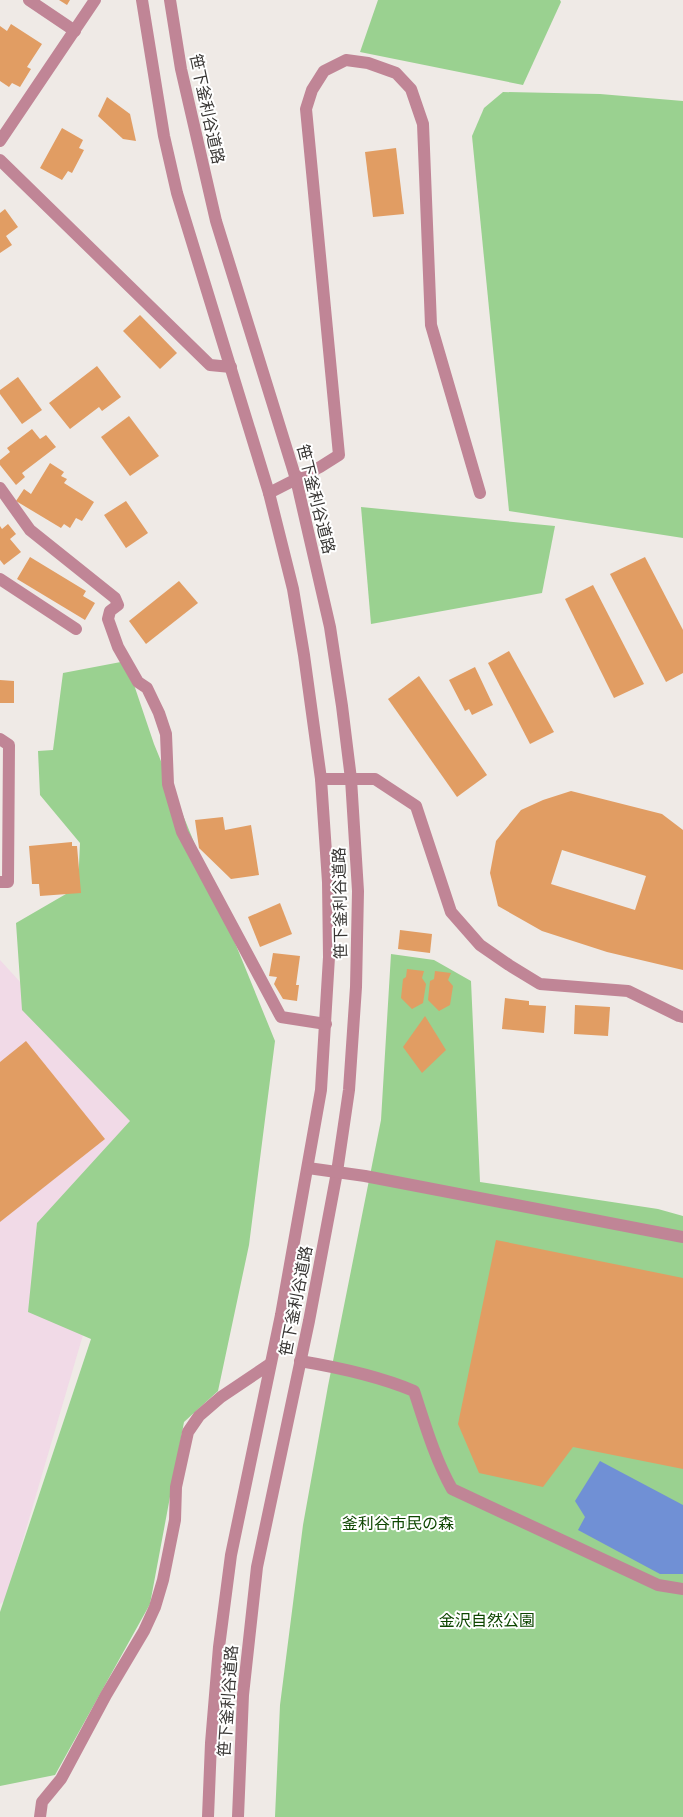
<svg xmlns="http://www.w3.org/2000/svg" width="683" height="1817" font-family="'Space Grotesk','Noto Sans JP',sans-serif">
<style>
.education{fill:#f1dae7}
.green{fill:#9ad190}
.water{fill:#7090d5}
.building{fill:#e19d63;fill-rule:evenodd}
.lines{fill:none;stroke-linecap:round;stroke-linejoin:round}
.minor{stroke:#c08596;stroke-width:12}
.labels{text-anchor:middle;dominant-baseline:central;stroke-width:4;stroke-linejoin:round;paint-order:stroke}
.street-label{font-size:16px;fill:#383634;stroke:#fff}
.park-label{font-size:16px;fill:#0d4600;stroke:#fff}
</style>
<rect width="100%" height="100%" fill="#efeae6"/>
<path class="education" d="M0,960L146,1120L5,1601L0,1604Z"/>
<g class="green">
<path d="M378,0H560L561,2L523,85L360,52Z"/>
<path d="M503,92L600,94L683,101V538L509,511L472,136L484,108Z"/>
<path d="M361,507L555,526L542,593L371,624Z"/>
<path d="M126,661L154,744L275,1041L249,1245L218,1391L184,1422L150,1604L55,1775L0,1786V1612L91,1339L28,1312L37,1223L130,1121L22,1010L16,923L78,887L80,843L40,795L38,751L53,750L63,673Z"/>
<path d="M391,954L434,960L471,981L480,1182L658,1209L683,1216V1817H275L280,1705L303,1525L328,1386L381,1120Z"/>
</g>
<path class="water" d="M600,1461L683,1505V1574H660L578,1530L585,1517L575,1501Z"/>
<g class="building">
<path d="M59,0H70L67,5Z"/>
<path d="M11,24L42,44L27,67L31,69L20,87L12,83L9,87L0,81V26L7,31Z"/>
<path d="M107,97L130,114L136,141L123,139L98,116Z"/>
<path d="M62,128L83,140L79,148L84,150L72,173L68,171L62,180L40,168Z"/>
<path d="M396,148L404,214L373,217L365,152Z"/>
<path d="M5,209L18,227L6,236L12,245L0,253V213Z"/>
<path d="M140,315L177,353L160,369L123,331Z"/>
<path d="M97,366L121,397L102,411L99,407L70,429L49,403Z"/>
<path d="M18,377L42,410L22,424L0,394V390Z"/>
<path d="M129,416L159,456L130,476L101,437Z"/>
<path d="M32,429L40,439L46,435L56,447L22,473L25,477L16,485L0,465V460L10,452L7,448Z"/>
<path d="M50,463L64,472L61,476L67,479L64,483L94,502L82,521L76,518L70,528L64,524L61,528L16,501L24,489L31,494Z"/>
<path d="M126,501L148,533L126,548L104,515Z"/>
<path d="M8,524L16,534L10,539L21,552L4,565L0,560V526L2,529Z"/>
<path d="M30,557L86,591L83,596L95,603L85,620L17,579Z"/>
<path d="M645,557L683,630V673L666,682L610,574Z"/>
<path d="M179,581L198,603L146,644L129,621Z"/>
<path d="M593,585L644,684L614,698L565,599Z"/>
<path d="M509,651L554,732L530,744L488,663Z"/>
<path d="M475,667L493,705L472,715L469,709L465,711L449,680Z"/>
<path d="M419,676L487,775L457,797L388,699Z"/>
<path d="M0,680L14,681V703H0Z"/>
<path d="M571,791L662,814L683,830V970L607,952L542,931L498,906L490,873L496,841L521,810L543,800ZM562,850L646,876L635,910L551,884Z"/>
<path d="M223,817L225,830L251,825L259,875L231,879L199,848L195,820Z"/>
<path d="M72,842V846H77L81,893L40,896L39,884H32L29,846Z"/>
<path d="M280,903L292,934L260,947L248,917Z"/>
<path d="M400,930L432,934L430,953L398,949Z"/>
<path d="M273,953L300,956L296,985H299L297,1001L283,999L274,984L277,977L269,976Z"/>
<path d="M407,969L424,971L422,978L426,984L423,1003L412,1009L401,998L403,979L406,977Z"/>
<path d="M435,971L451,973L448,980L453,986L450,1005L439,1011L428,1000L430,981L434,979Z"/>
<path d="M505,998L529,1001V1005L546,1006L544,1033L502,1029Z"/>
<path d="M575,1005L610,1007L608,1036L574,1034Z"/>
<path d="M425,1016L446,1050L422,1073L403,1047Z"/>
<path d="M26,1041L105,1139L0,1222V1062Z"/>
<path d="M496,1240L683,1278V1469L573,1447L543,1487L479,1473L458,1424Z"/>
</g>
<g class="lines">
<g class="minor">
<path d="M29,0L75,31"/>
<path d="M142,0L164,136L177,193L269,493L293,589L304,655L321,779L328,882L329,957L321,1090L281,1315L231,1555L219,1647L211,1743L208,1817"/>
<path d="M170,0L181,69L216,221L296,479L330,627L342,706L351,779L358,891L356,987L349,1090L337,1172L309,1321L257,1567L243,1695L238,1817"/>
<path d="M0,141L95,0"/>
<path d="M0,160L210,365L231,367"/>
<path d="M0,488L30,530L115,598L118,605L110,611L108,619L118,647L138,682L147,688L159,713L166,734L168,784L182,832L281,1017L326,1024"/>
<path d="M269,493L320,467L339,455L306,109L312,90L324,71L346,60L368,63L396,73L411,89L423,124L431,325L480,493"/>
<path d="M0,579L76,629"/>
<path d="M0,739L9,745L8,882H0"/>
<path d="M321,779H375L416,806L451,912L480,945L509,965L540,984L628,991L679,1016L683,1017"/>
<path d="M308,1168L365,1176L683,1237"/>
<path d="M300,1361C336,1367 381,1377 414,1391C425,1424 435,1459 452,1489L658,1585L683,1589"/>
<path d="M40,1817L42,1802L61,1779L106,1695L144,1631L155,1607L163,1580L175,1520L176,1487L188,1432L199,1416L221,1397L270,1364"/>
</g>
</g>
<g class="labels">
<g class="street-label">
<text transform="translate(207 109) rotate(78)">笹下釜利谷道路</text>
<text transform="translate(316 499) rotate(76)">笹下釜利谷道路</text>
<text transform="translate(340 903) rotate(-91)">笹下釜利谷道路</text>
<text transform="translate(296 1301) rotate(-79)">笹下釜利谷道路</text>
<text transform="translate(228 1701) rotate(-86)">笹下釜利谷道路</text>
</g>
<g class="park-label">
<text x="398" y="1523">釜利谷市民の森</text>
<text x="487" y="1620">金沢自然公園</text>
</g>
</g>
</svg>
